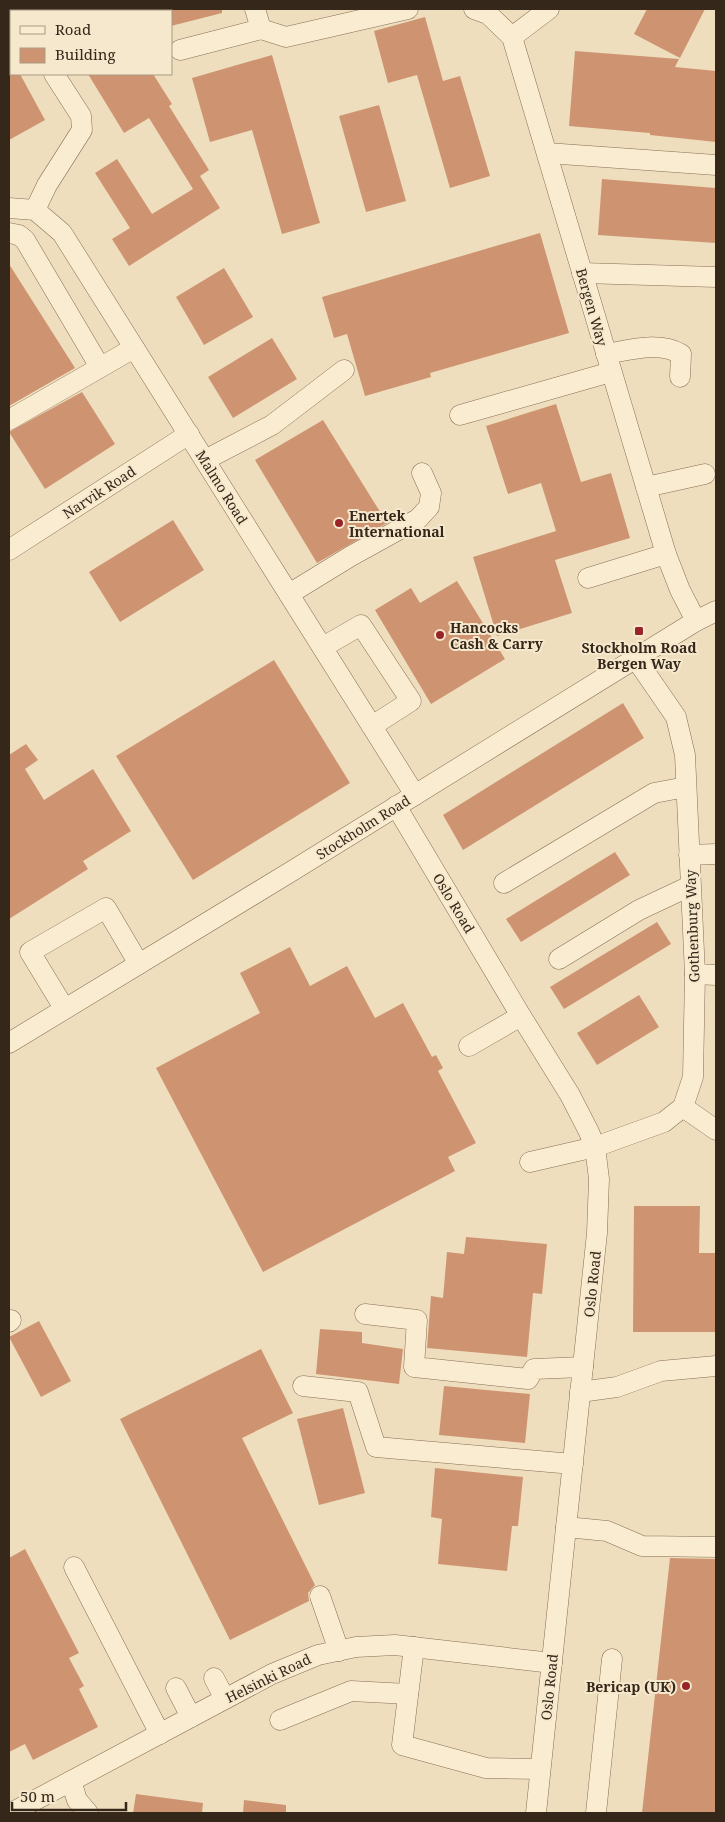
<svg xmlns="http://www.w3.org/2000/svg" width="725" height="1822" font-family="'Noto Serif',serif">
<style>
.building{fill:#ce9471}
.lines{fill:none;stroke-linecap:round;stroke-linejoin:round}
.minor-casing{stroke:#876e56;stroke-width:21}
.minor{stroke:#faecd0;stroke-width:20}
.poi-dot{fill:#982429;stroke:#f6e8cc;stroke-width:2}
.labels{text-anchor:middle;dominant-baseline:central;stroke-width:4;stroke-linejoin:round;paint-order:stroke}
.street-label{font-size:14px;fill:#36271b;stroke:#f6e8cc}
.poi-label{font-size:14px;font-weight:bold;fill:#36271b;stroke:#f6e8cc;text-anchor:start}
</style>
<rect width="100%" height="100%" fill="#efdebd"/>
<g class="building">
<path d="M171,9H222V13L171,26Z"/>
<path d="M647,9H705L680,58L634,34Z"/>
<path d="M425,17L443,81L460,76L490,176L450,188L417,75L388,83L374,31Z"/>
<path d="M575,51L679,59L675,67L716,71V142L650,135V133L569,126Z"/>
<path d="M272,55L320,223L282,234L252,130L210,142L192,78Z"/>
<path d="M9,74H20L45,120L9,140Z"/>
<path d="M88,74H153L172,104L169,106L209,170L200,176L220,208L129,266L112,239L130,228L95,173L117,159L152,214L193,189L149,118L124,133Z"/>
<path d="M379,105L406,201L366,212L339,116Z"/>
<path d="M602,179L716,188V243L598,235Z"/>
<path d="M540,233L569,333L430,373L431,377L365,396L347,334L334,338L322,297Z"/>
<path d="M9,264L75,368L9,406Z"/>
<path d="M224,268L253,317L204,345L176,297Z"/>
<path d="M272,338L297,379L233,418L208,377Z"/>
<path d="M82,392L115,444L45,489L9,432Z"/>
<path d="M556,404L581,482L611,473L630,538L555,560L572,613L497,636L473,557L556,531L541,483L508,494L486,426Z"/>
<path d="M323,420L387,523L317,563L255,460Z"/>
<path d="M173,520L204,570L120,622L89,572Z"/>
<path d="M457,581L505,659L431,704L375,610L411,588L420,603Z"/>
<path d="M274,660L350,783L193,880L116,756Z"/>
<path d="M623,703L644,738L463,850L443,815Z"/>
<path d="M26,744L38,760L25,769L44,800L93,769L131,831L83,861L88,869L9,919V755Z"/>
<path d="M615,852L630,875L521,942L506,919Z"/>
<path d="M657,922L671,944L564,1009L550,987Z"/>
<path d="M290,947L310,986L347,966L375,1018L403,1003L432,1057L436,1055L443,1068L438,1071L476,1143L448,1157L455,1171L263,1272L156,1068L260,1013L240,973Z"/>
<path d="M639,995L659,1027L597,1065L577,1033Z"/>
<path d="M634,1206H700L699,1253H716V1332H633Z"/>
<path d="M466,1237L547,1244L542,1294L533,1293L527,1357L427,1348L431,1296L443,1298L447,1252L464,1254Z"/>
<path d="M39,1321L71,1381L41,1397L9,1337Z"/>
<path d="M320,1329L362,1332V1343L403,1349L399,1384L316,1374Z"/>
<path d="M261,1349L293,1413L242,1438L315,1585L308,1593L309,1601L230,1640L120,1419Z"/>
<path d="M444,1386L530,1394L525,1443L439,1435Z"/>
<path d="M343,1408L365,1493L319,1505L297,1419Z"/>
<path d="M435,1468L523,1477L518,1526H512L507,1571L438,1564L442,1519L431,1517Z"/>
<path d="M25,1549L79,1653L69,1658L84,1686L79,1689L98,1727L33,1760L25,1744L9,1752V1558Z"/>
<path d="M670,1558L716,1559V1813H642Z"/>
<path d="M136,1794L203,1803L202,1813H133Z"/>
<path d="M244,1800L286,1805V1813H243Z"/>
</g>
<g class="lines">
<g class="minor-casing">
<g id="minor">
<path d="M255,9L261,29L286,37L408,9"/>
<path d="M474,9L488,14L512,37L666,554L680,590L696,621"/>
<path d="M512,37L549,9"/>
<path d="M180,50L261,29"/>
<path d="M547,153L716,165"/>
<path d="M9,208L35,210L62,233L415,795"/>
<path d="M35,210L47,185L82,130L81,116L54,74"/>
<path d="M9,233L19,235L25,240L100,367"/>
<path d="M582,273L716,277"/>
<path d="M606,354C630,350 659,341 681,354L680,377"/>
<path d="M460,415L611,372"/>
<path d="M9,420L134,348"/>
<path d="M205,460L272,425L344,370"/>
<path d="M646,487L705,474"/>
<path d="M9,550L189,434"/>
<path d="M588,578L666,554"/>
<path d="M289,594L351,556L418,519L429,507L431,493L422,473"/>
<path d="M323,647L361,625L411,701L372,726"/>
<path d="M396,806L521,1016L570,1095L589,1132L595,1147L599,1179L597,1233L536,1813"/>
<path d="M689,855L716,854"/>
<path d="M504,883L654,793L686,787"/>
<path d="M559,959L639,910L690,886"/>
<path d="M695,974L716,975"/>
<path d="M64,1008L30,952L106,908L139,964"/>
<path d="M9,1043L292,871L696,621L716,611"/>
<path d="M469,1046L521,1016"/>
<path d="M683,1107L716,1130"/>
<path d="M530,1162L595,1147L664,1122L683,1107L693,1077L695,974L685,755L676,717L636,659"/>
<path d="M365,1314L417,1320L414,1367L528,1379L534,1369L583,1367"/>
<path d="M9,1322L11,1320"/>
<path d="M303,1386L358,1392L376,1447L573,1464"/>
<path d="M580,1392L617,1387L661,1371L716,1366"/>
<path d="M566,1527L607,1531L642,1546L716,1547"/>
<path d="M74,1567L160,1734"/>
<path d="M320,1596L339,1651"/>
<path d="M414,1647L402,1745L486,1768L540,1769"/>
<path d="M214,1678L225,1699"/>
<path d="M176,1688L191,1717"/>
<path d="M280,1720L351,1691L408,1694"/>
<path d="M71,1781L77,1800L88,1813"/>
<path d="M11,1813L272,1674L318,1655L356,1647L395,1645L552,1663"/>
<path d="M596,1813L612,1659"/>
</g>
</g>
<use href="#minor" class="minor"/>
</g>
<g class="poi-dot">
<circle cx="339" cy="523" r="5"/>
<rect x="634" y="626" width="10" height="10" rx="2.5"/>
<circle cx="440" cy="635" r="5"/>
<circle cx="686" cy="1686" r="5"/>
</g>
<g class="labels">
<g class="street-label">
<text transform="translate(592 307) rotate(74)">Bergen Way</text>
<text transform="translate(222 487) rotate(58)">Malmo Road</text>
<text transform="translate(99 492) rotate(-33)">Narvik Road</text>
<text transform="translate(363 827) rotate(-32)">Stockholm Road</text>
<text transform="translate(454 903) rotate(59)">Oslo Road</text>
<text transform="translate(692 926) rotate(-92)">Gothenburg Way</text>
<text transform="translate(592 1284) rotate(-84)">Oslo Road</text>
<text transform="translate(268 1678) rotate(-26)">Helsinki Road</text>
<text transform="translate(549 1687) rotate(-84)">Oslo Road</text>
</g>
<g class="poi-label">
<text x="349" y="515">Enertek<tspan x="349" dy="16">International</tspan></text>
<text x="450" y="627">Hancocks<tspan x="450" dy="16">Cash &amp; Carry</tspan></text>
<text x="639" y="647" text-anchor="middle">Stockholm Road<tspan x="639" dy="16">Bergen Way</tspan></text>
<text x="676" y="1686" text-anchor="end">Bericap (UK)</text>
</g>
</g>
<rect width="725" height="1822" fill="none" stroke="#36271b" stroke-width="20"/>
<rect x="10" y="10" width="162" height="65" fill="#f6e8cc" stroke="#a99b85"/>
<rect x="20" y="26" width="25" height="8" fill="#faecd0" stroke="#a99b85"/>
<text x="55" y="35" font-size="15" fill="#36271b">Road</text>
<rect x="20" y="48" width="25" height="15" fill="#ce9471" stroke="#a99b85"/>
<text x="55" y="60" font-size="15" fill="#36271b">Building</text>
<path d="M12 1802v8h114v-8" fill="none" stroke="#36271b" stroke-width="2.5"/>
<text x="20" y="1802" font-size="15" fill="#36271b" stroke="#f6e8cc" stroke-width="4" paint-order="stroke">50 m</text>
</svg>
